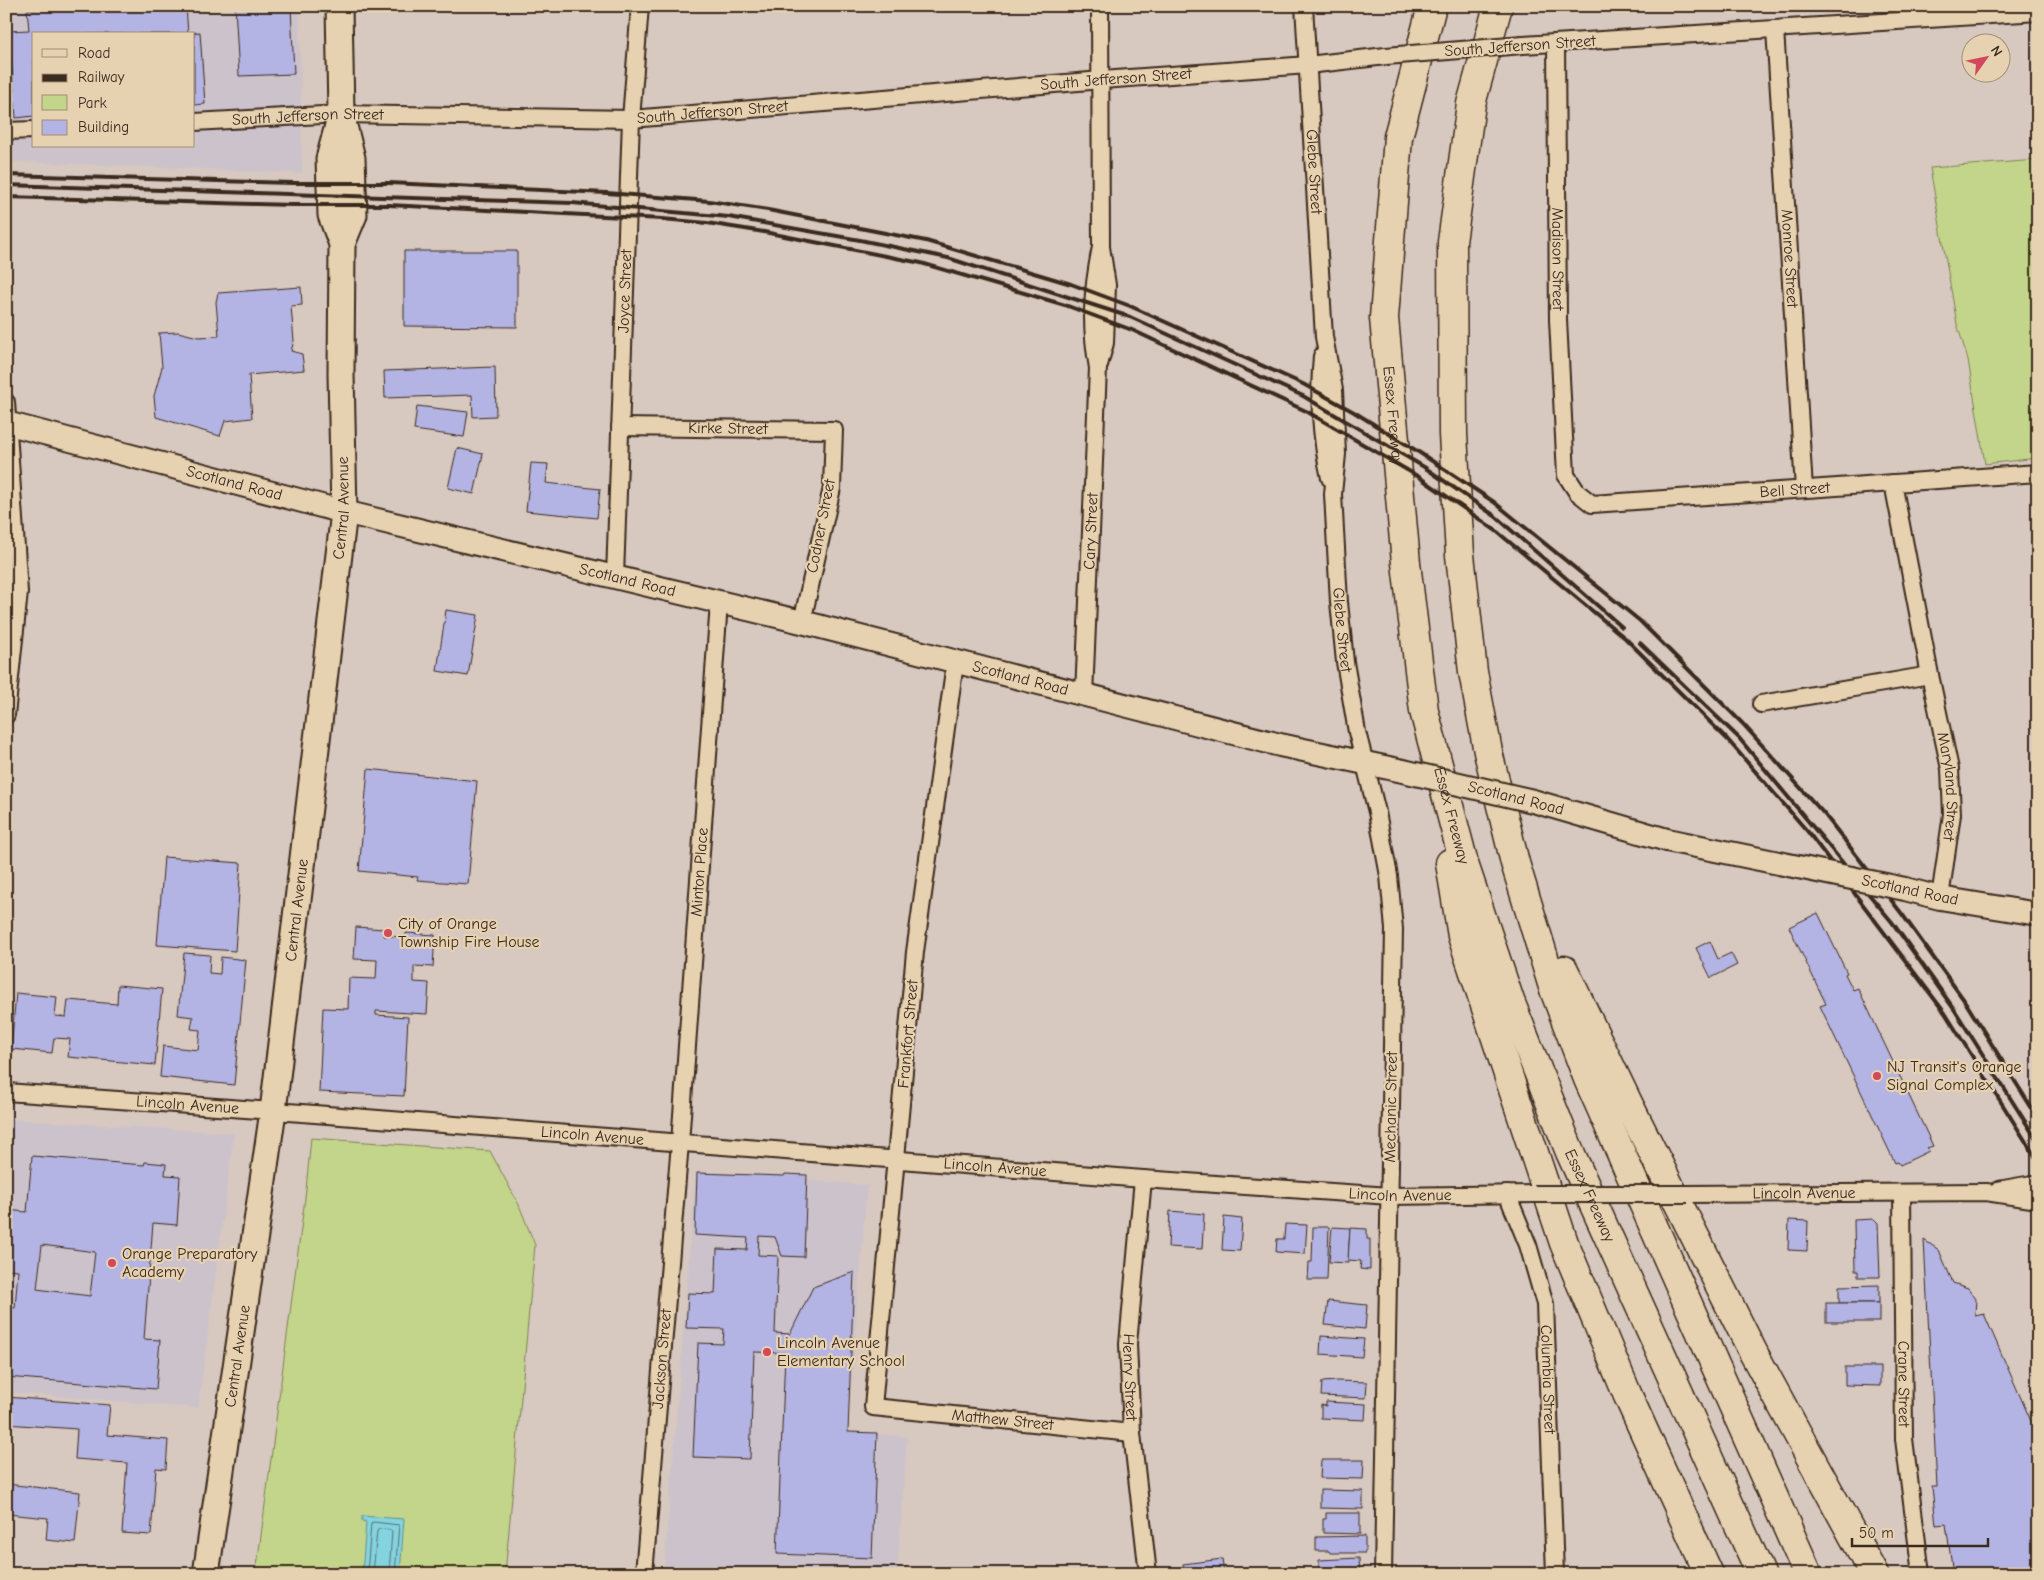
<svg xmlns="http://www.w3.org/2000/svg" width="2044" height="1580" font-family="'Comic Neue',sans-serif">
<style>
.built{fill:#ccc2cb;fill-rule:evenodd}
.green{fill:#c2d58a;stroke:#7e8054}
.water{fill:#83d3e0;stroke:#668f92}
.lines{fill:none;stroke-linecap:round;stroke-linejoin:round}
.shore{stroke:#586e6c;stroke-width:1}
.building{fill:#b3b3e4;stroke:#3b2a1e;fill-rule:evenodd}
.street-casing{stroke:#3b2a1e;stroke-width:20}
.secondary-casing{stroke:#3b2a1e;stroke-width:26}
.primary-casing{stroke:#3b2a1e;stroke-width:29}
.highway-casing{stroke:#3b2a1e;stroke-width:31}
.street{stroke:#e6d1b0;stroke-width:16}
.secondary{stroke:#e6d1b0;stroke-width:22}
.primary{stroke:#e6d1b0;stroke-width:25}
.highway{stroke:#e6d1b0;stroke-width:28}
.rail{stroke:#3b2a1e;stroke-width:4}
.street-bridge-casing{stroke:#3b2a1e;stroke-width:20;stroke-linecap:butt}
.secondary-bridge-casing{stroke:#3b2a1e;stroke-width:26;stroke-linecap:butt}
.street-bridge{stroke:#e6d1b0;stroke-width:16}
.secondary-bridge{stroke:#e6d1b0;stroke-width:22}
.poi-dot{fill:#d1495b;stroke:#e6d1b0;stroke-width:2}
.labels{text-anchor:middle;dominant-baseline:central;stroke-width:4.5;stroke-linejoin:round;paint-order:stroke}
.street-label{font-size:16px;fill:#3b2a1e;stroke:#e6d1b0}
.poi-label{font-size:16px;fill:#3b2a1e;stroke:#e6d1b0;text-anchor:start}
</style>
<rect width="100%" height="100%" fill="#d7c8c0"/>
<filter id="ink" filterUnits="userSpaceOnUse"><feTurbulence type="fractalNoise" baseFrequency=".02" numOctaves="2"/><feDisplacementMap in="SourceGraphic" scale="10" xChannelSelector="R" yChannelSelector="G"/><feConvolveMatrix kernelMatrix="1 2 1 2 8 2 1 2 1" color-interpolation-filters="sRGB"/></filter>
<g filter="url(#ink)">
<g class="built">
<path d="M6,6H299L302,173L6,161ZM34,34H194V146H34Z"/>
<path d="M6,1119L234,1133L198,1408L6,1392Z"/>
<path d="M696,1171L867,1185L847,1431L907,1437L897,1574H664Z"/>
</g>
<g class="green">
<path d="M2038,160V458L1985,464L1968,360L1957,324L1930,168Z"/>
<path d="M311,1138L490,1151L519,1205L535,1245L505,1574H256L306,1190Z"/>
</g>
<path class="water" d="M362,1516L404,1519L400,1574H362L366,1522L362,1521Z"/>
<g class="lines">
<g class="shore">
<path d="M367,1574L371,1524L373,1522L399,1525L395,1574"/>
<path d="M373,1574L377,1531L379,1529L390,1530L392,1531L389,1574"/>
</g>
</g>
<g class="building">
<path d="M86,6H186L188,33L200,32L205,104L194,105V34H34V116L16,118L9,31L29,30L27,10Z"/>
<path d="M235,6H291L294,74L239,76Z"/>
<path d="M404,251H517V327L404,326Z"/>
<path d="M301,287L302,305L291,306L294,341L291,351L302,354L304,370L249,375L252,418L225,421L220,436L156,417L154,396L162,367L159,333L178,332L198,337L219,336L216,302L218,293Z"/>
<path d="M495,367L496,416L473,417L472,395L385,398L384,371Z"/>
<path d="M417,406L468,412L464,437L414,430Z"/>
<path d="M457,448L483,454L474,494L448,488Z"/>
<path d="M531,463L548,464L546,483L600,489L597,518L526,511Z"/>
<path d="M446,610L478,615L468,676L437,671Z"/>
<path d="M368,769L477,781L468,884L417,880L418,877L359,871Z"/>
<path d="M164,857L241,863L235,951L157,945Z"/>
<path d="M1818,913L1847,973L1845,974L1853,990L1858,988L1933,1146L1927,1148L1929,1151L1900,1165L1898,1162L1895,1163L1820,1006L1826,1004L1789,927Z"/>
<path d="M356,927L384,929V936L406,937V933L435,935L433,967L414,966V982L429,983L427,1014L376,1011V1015L408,1017L404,1096L319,1092L323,1008L348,1009L349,978L376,979L377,960L354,959Z"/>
<path d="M1710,941L1718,959L1731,953L1737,965L1711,978L1696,948Z"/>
<path d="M184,953L210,955L209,973L220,974L221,957L246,960L234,1085L160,1077L163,1046L198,1050L200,1030L191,1029L193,1017L178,1015Z"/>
<path d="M118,985L162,989L155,1065L68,1057L70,1039L54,1038L52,1053L11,1049L16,993L57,997L55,1016L66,1017L68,1000L117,1004Z"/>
<path d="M32,1156L144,1165L145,1162L166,1164L165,1175L180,1176L177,1225L153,1223L144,1339L160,1340L156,1389L6,1377V1307L15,1308L18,1270L6,1269V1210L27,1212ZM42,1245L95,1252L90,1296L37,1289Z"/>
<path d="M697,1173L784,1176L785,1174L807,1175L804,1257L782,1256L775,1237L759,1236L758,1255L778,1256L775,1333L790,1334L813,1287L854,1272L848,1432L877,1433L872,1558L777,1554L785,1353L754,1352L750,1459L693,1457L698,1343L723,1344L724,1329L686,1328L688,1293L715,1294L717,1249L747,1250L748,1238L695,1235Z"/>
<path d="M1170,1211L1204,1214L1202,1249L1168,1247Z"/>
<path d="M1224,1217L1242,1219L1240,1251L1222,1250Z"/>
<path d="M1874,1219L1878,1223L1880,1277H1858V1271H1855L1854,1220Z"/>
<path d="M1789,1220L1808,1221L1807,1251L1788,1250Z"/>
<path d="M1285,1224L1307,1225L1305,1254L1276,1252L1277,1239H1284Z"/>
<path d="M1313,1227H1329L1327,1280H1308L1309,1262H1312Z"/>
<path d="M1332,1227L1350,1228L1348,1263L1329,1262Z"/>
<path d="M1350,1228L1367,1229V1239H1370V1270L1360,1269L1361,1261L1348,1260Z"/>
<path d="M1924,1240L1939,1250L1953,1283L1968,1288L1976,1299L1975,1316L1984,1314L2038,1437V1574H1953L1946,1524L1936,1525L1932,1487H1937Z"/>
<path d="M1879,1285V1303H1839V1286Z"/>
<path d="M1328,1301L1367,1305L1365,1329L1325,1325Z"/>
<rect x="1826" y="1303" width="53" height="19"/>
<path d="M1321,1336L1364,1339L1362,1357L1320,1354Z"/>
<path d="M1845,1367H1880V1386L1845,1385Z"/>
<path d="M1337,1381L1367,1382L1366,1398L1321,1396L1322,1382Z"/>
<path d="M6,1397L110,1405L107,1435L168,1440L166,1469L156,1468L151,1535L122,1533L127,1463L75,1459L77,1429L6,1424Z"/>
<path d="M1326,1402L1366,1404L1365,1420L1321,1418V1405L1326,1406Z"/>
<path d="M1321,1460H1364L1363,1479L1320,1478Z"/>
<path d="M6,1484L80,1492L75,1543L46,1540L48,1518L7,1514L6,1523Z"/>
<path d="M1320,1490L1363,1491V1509L1320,1508Z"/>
<path d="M1326,1513H1360V1534L1323,1533V1519H1326Z"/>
<path d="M1365,1536V1553H1330L1329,1551H1316V1537Z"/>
<path d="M1359,1558L1360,1574L1319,1573V1560Z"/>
<path d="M1222,1559L1224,1574H1184L1183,1564Z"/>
</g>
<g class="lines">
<g class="street-casing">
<g id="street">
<path id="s1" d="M1304,6L1324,337L1334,390L1337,454L1333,494L1339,602L1345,662L1357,732L1377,812L1389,876L1394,929L1383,1574"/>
<path id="s2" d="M1775,29L1804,489"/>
<path id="s3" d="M1556,43L1558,320L1566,475L1577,492L1592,504L2038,473"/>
<path d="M1523,45L2038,12"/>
<path id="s4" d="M194,122L341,114L631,119L1102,80L1308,65L1386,56"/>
<path d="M6,131L34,130"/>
<path d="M1322,356C1318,398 1321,438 1330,478"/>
<path d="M1099,365L1105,343L1107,285L1101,247L1100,6"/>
<path d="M6,402L19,592L6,715"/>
<path id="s5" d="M620,427L834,430L832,488L802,622"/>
<path id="s6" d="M1893,483L1930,675L1950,769L1952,814L1940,898"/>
<path id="s7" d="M615,577L631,119L640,6"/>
<path id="s8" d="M955,663L915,952L873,1407L1132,1433"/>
<path id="s9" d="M1084,695L1098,368C1090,324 1092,291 1101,247"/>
<path d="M1761,704L1930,675"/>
<path id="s10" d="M6,1092L302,1113L1143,1179L1390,1196L1534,1194"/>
<path id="s11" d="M1143,1179L1128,1344L1132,1433L1148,1574"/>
<path d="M1998,1190L2032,1184"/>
<path id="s12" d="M1902,1193L1904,1439L1921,1574"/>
<path id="s13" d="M1507,1194L1528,1245L1545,1304L1555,1574"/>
<path id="s14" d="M1688,1194L1986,1192L2038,1200"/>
<path id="s15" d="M644,1574L680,1143L719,603"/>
</g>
</g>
<g class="secondary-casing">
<g id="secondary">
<path id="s16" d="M6,423L344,512L802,622L1280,745L1403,771"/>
<path d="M1533,801L1667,840"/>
<path d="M1905,889L1940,898L2038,914"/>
</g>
</g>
<g class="primary-casing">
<g id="primary">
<path d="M339,6L341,114L352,158L354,215L342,244"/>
<path id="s17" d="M206,1574L273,1111L344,512L341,374L342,244L331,215L329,159L341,114"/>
</g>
</g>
<g class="highway-casing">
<g id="highway">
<path id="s18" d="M1432,6L1398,137L1384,318L1406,563L1424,711L1465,867L1510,1001L1570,1152L1761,1574"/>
<path d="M1498,6L1471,104L1452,242L1453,434L1460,555L1473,672L1488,752L1515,863L1553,987L1588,1079L1808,1574"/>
<path d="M1450,863L1462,936L1564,1243L1628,1396L1709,1574"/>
<path d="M1564,970L1629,1105L1754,1354L1874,1574"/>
</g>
</g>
<use href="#street" class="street"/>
<use href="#secondary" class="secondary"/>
<use href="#primary" class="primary"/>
<use href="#highway" class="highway"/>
<g class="rail">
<path d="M6,175L292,183H389L607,193L709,201L768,210L926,241L1071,284L1130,306L1303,384L1354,412L1417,451L1494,502L1640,621L1743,724L1825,815L1902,914L1964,1000L2038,1118"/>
<path d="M6,185L572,203L729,217L860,240L948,258L1130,317L1303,396L1424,467L1495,516L1622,627"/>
<path d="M6,197L292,205H389L662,219L707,223L764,232L921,263L1065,305L1132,330L1306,411L1419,477L1495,530L1625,638L1727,739L1808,832L1945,1013L2038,1161"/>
<path d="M1640,643L1739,738L1892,922L1954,1009L2038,1142"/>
</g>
<g class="street-bridge-casing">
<g id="street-bridge">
<path d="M1386,56L1523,45"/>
<path d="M1534,1194H1688"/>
</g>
</g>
<g class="secondary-bridge-casing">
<g id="secondary-bridge">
<path d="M1403,771L1533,801"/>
<path d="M1667,840L1905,889"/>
</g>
</g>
<use href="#street-bridge" class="street-bridge"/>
<use href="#secondary-bridge" class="secondary-bridge"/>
</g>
</g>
<g class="poi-dot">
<circle cx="388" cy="933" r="5"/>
<circle cx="1877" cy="1076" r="5"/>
<circle cx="112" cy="1263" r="5"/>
<circle cx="767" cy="1352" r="5"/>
</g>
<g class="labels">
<g class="street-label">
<text transform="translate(1520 46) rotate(-4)">South Jefferson Street</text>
<text stroke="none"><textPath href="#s4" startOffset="924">South Jefferson Street</textPath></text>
<text stroke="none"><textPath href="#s4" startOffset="519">South Jefferson Street</textPath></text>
<text stroke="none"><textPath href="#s4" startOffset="114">South Jefferson Street</textPath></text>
<text stroke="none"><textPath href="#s1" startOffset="166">Glebe Street</textPath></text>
<text stroke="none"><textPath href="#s3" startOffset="216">Madison Street</textPath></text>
<text stroke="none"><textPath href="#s2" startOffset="230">Monroe Street</textPath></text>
<text stroke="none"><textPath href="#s7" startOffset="286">Joyce Street</textPath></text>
<text stroke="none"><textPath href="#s18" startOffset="415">Essex Freeway</textPath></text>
<text stroke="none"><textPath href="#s5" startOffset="108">Kirke Street</textPath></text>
<text stroke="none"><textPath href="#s16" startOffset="236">Scotland Road</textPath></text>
<text stroke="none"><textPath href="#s3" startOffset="675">Bell Street</textPath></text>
<text stroke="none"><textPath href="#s17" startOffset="1075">Central Avenue</textPath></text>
<text transform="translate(821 526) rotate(-79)">Codner Street</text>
<text stroke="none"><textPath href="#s9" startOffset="164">Cary Street</textPath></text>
<text stroke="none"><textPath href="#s16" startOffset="641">Scotland Road</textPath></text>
<text stroke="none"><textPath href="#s1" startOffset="626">Glebe Street</textPath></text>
<text stroke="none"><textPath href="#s16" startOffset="1046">Scotland Road</textPath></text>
<text stroke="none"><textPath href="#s6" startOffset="309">Maryland Street</textPath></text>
<text transform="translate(1516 798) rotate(14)">Scotland Road</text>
<text stroke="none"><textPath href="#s18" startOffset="820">Essex Freeway</textPath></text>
<text stroke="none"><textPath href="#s15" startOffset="704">Minton Place</textPath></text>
<text transform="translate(1910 890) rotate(12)">Scotland Road</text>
<text stroke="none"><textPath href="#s17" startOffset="670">Central Avenue</textPath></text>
<text transform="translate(908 1034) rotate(-85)">Frankfort Street</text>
<text stroke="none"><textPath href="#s10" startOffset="182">Lincoln Avenue</textPath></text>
<text transform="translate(1391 1107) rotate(-89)">Mechanic Street</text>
<text stroke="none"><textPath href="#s10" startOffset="588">Lincoln Avenue</textPath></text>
<text stroke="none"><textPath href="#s10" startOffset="992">Lincoln Avenue</textPath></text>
<text stroke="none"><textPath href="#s10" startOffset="1398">Lincoln Avenue</textPath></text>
<text stroke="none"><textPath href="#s14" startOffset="116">Lincoln Avenue</textPath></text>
<text stroke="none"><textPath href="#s18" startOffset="1225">Essex Freeway</textPath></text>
<text stroke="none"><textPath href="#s17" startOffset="220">Central Avenue</textPath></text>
<text stroke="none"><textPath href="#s15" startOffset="216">Jackson Street</textPath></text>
<text stroke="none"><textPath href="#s11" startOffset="199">Henry Street</textPath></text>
<text stroke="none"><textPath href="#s13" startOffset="192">Columbia Street</textPath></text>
<text stroke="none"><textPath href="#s12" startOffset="191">Crane Street</textPath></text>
<text stroke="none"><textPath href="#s8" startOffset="879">Matthew Street</textPath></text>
</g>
<g class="poi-label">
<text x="398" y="924">City of Orange<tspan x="398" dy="18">Township Fire House</tspan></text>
<text x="1887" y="1067">NJ Transit's Orange<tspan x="1887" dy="18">Signal Complex</tspan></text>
<text x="122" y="1254">Orange Preparatory<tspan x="122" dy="18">Academy</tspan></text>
<text x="777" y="1343">Lincoln Avenue<tspan x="777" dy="18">Elementary School</tspan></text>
</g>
</g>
<rect width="2044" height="1580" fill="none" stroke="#e6d1b0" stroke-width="25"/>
<rect x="12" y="12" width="2019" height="1555" fill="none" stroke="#3b2a1e" stroke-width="2" filter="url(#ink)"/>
<rect x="32" y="32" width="162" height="115" fill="#e6d1b0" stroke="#a28e76"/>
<rect x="42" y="49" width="25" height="8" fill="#e6d1b0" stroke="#a28e76"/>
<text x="78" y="58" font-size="15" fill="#3b2a1e">Road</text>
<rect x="42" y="74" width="25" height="8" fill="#3b2a1e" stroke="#a28e76"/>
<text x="78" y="82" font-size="15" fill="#3b2a1e">Railway</text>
<rect x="42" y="95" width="25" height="15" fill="#c2d58a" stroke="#a28e76"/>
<text x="78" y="108" font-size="15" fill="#3b2a1e">Park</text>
<rect x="42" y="120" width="25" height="15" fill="#b3b3e4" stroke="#a28e76"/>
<text x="78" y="132" font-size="15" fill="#3b2a1e">Building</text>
<g transform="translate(1986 58) rotate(57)"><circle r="24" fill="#e6d1b0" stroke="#a28e76"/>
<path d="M0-4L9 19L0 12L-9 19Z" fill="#d1495b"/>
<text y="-8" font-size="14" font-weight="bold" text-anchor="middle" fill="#3b2a1e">N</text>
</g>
<path d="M1852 1538v8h136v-8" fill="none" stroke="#3b2a1e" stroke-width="2.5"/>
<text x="1859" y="1538" font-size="15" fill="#3b2a1e" stroke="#e6d1b0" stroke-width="4" paint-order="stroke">50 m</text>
</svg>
